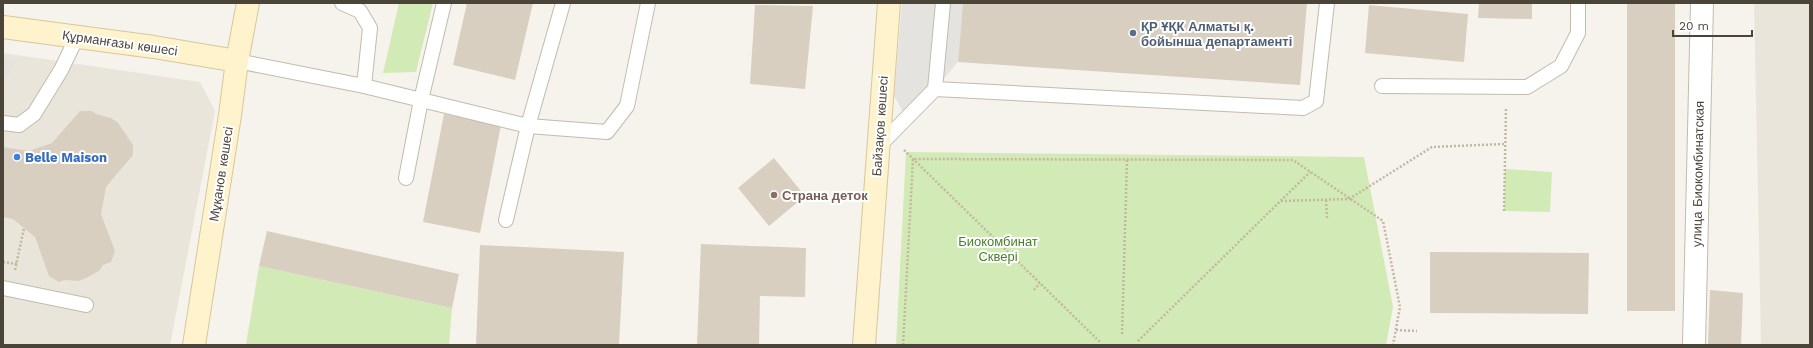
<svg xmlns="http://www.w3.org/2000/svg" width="1813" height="348" font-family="'Work Sans',sans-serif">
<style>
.residential{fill:#eae5da}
.green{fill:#d2eab5}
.parking{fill:#e5e3e0}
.building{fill:#d8cfc1}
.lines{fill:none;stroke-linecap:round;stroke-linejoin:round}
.lane-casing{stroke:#c2bbae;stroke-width:16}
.street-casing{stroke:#c2bbae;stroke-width:24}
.secondary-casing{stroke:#d6c79b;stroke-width:24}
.path{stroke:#c4b79f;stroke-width:2.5;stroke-dasharray:2 2;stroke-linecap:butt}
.lane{stroke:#fff;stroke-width:14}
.street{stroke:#fff;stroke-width:22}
.secondary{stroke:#fff3cd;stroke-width:22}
.service-dot{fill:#5c6f8a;stroke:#fff;stroke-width:1.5}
.shop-dot{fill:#3f7fe0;stroke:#fff;stroke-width:1.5}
.education-dot{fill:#8d6e63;stroke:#fff;stroke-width:1.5}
.labels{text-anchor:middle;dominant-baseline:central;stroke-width:4;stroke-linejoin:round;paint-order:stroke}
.service-label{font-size:13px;font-weight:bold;fill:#4e5e75;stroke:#fff;text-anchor:start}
.street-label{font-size:13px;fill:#4b4439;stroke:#fff}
.shop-label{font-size:13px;font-weight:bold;fill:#366cbe;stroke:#fff;text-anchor:start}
.education-label{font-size:13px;font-weight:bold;fill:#785e54;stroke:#fff;text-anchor:start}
.park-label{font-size:13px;fill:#4a7f2a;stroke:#fff}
</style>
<rect width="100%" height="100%" fill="#f6f3ec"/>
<g class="residential">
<path d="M1754,3H1810V345H1761Z"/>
<path d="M3,53L200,82L215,111L170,345H3Z"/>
</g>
<g class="green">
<path d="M399,3H433L416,72L383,73Z"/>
<path d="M906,152L1364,157L1393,307L1386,345H896Z"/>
<path d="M1505,169L1552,172L1550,212L1504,211Z"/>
<path d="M259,266L452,308L449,345H246Z"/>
</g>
<g class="parking">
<path d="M902,3H963L958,62L935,89L907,118L894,96Z"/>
<path d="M3,57L19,59L3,84Z"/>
</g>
<g class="building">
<path d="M467,3H533L515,80L453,65Z"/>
<path d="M963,3H1307L1300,85L958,62Z"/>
<path d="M1479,3H1532V19L1478,18Z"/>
<rect x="1627" y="3" width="48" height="308"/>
<path d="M755,5L813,6L805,89L750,84Z"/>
<path d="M1369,5L1468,14L1464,62L1365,53Z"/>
<path d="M80,111H92L96,114L111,118L118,123L133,145V155L106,187L101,214L115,251L111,262L103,265L99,271L86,278L79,281L64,280L59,282L49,276L35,237L13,219L3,217V147L29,151L52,143Z"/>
<path d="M444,114L501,125L480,233L423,222Z"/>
<path d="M774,158L805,196L769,226L738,188Z"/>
<path d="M267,231L459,274L452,308L259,266Z"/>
<path d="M701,244L806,248L805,297L760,296L759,345H697Z"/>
<path d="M480,245L624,252L619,345H476Z"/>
<path d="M1430,252L1589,253L1588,314L1430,313Z"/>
<path d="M1710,290L1743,293L1741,345H1708Z"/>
</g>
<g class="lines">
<g class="lane-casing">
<g id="lane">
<path d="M342,3L360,11L370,28L364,86"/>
<path d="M237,61L364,86L528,126L607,132L627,106L648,3"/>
<path d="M1382,86L1527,87L1561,66L1578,33V3"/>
<path d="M935,89L1303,108L1316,101L1327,3"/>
<path d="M3,123L19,125L34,114L61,70L77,37"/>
<path d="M879,146L935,89L943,3"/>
<path d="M406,178L421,100L444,3"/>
<path d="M506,220L528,126L563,3"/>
<path d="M3,288L86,305"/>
</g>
</g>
<g class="street-casing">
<path id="street" d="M1694,345L1702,3"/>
</g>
<g class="secondary-casing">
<g id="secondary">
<path d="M3,27L154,47L237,61"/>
<path d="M194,345L230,115L237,61L248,3"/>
<path d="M864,345L889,3"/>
</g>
</g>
<g class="path">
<path d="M904,150L1101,343"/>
<path d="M1326,200L1327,219"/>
<path d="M1281,201L1349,199L1432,147L1505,144"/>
<path d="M1504,211L1506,108"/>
<path d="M988,245L994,238"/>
<path d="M3,262L17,264"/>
<path d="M15,270L24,228"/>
<path d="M1034,290L1040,283"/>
<path d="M1396,330L1417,331"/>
<path d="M1122,334L1127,160"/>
<path d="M1138,341L1310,172"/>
<path d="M903,345L913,159L1293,160L1383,221L1400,307L1393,345"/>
<path d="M903,345H916"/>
</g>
<use href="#lane" class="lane"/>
<use href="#street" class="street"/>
<use href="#secondary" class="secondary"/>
</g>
<circle class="service-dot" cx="1133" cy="33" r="4"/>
<circle class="shop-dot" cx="17" cy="157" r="4"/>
<circle class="education-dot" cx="774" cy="195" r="4"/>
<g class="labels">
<g class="service-label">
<text x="1141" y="26">ҚР ҰҚК Алматы қ.<tspan x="1141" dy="15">бойынша департаменті</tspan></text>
</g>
<g class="street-label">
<text transform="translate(120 43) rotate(8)">Құрманғазы көшесі</text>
<text transform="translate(880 126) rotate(-86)">Байзақов көшесі</text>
<text transform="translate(221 174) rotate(-81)">Мұқанов көшесі</text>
<text transform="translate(1698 174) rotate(-89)">улица Биокомбинатская</text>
</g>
<g class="shop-label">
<text x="25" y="157">Belle Maison</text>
</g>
<g class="education-label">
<text x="782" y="195">Страна деток</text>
</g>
<g class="park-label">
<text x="998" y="241">Биокомбинат<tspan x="998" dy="15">Сквері</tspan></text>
</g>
</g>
<rect width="1813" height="348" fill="none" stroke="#4b4439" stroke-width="8"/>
<path d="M1673 30v6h79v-6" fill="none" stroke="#4b4439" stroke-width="2"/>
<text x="1679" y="30" font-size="12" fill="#4b4439" stroke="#ffffff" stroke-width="3" paint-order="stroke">20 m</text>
</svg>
